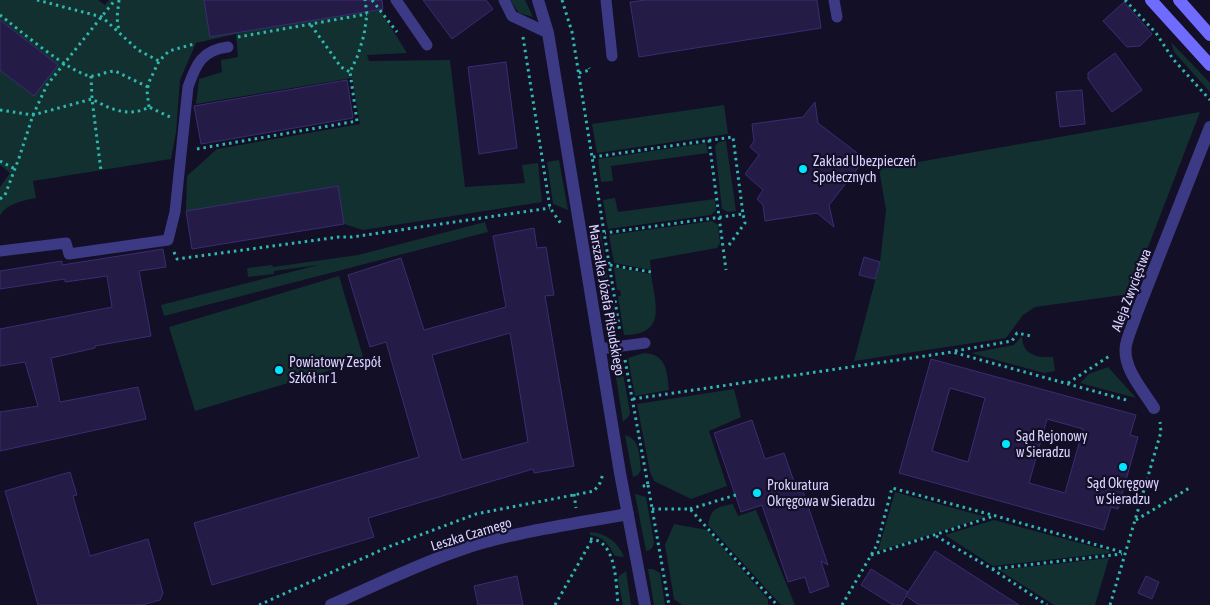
<svg xmlns="http://www.w3.org/2000/svg" width="1210" height="605" font-family="'Asap Condensed',sans-serif">
<style>
.green{fill:#12302f}
.building{fill:#241b47;stroke:#3b2d73;fill-rule:evenodd}
.lines{fill:none;stroke-linecap:round;stroke-linejoin:round}
.path{stroke:#2fb8b0;stroke-width:3;stroke-dasharray:2.5 4;stroke-linecap:butt}
.lane{stroke:#3d3a85;stroke-width:11}
.street{stroke:#3d3a85;stroke-width:12}
.secondary{stroke:#6f6bff;stroke-width:12}
.poi-dot{fill:#00e5ff;stroke:#130f26;stroke-width:2}
.labels{text-anchor:middle;dominant-baseline:central;stroke-width:4.5;stroke-linejoin:round;paint-order:stroke}
.poi-label{font-size:14px;fill:#d9d4ff;stroke:#130f26;text-anchor:start}
.street-label{font-size:14px;fill:#d9d4ff;stroke:#130f26}
</style>
<rect width="100%" height="100%" fill="#130f26"/>
<g class="green">
<path d="M0,0H98L105,5L109,0H374L407,53L367,55L369,61L450,60L465,187L525,183L522,165L538,163L542,202L363,230L344,224L337,186L186,211L187,176L217,149L360,124L352,78L196,104L199,79L222,72L221,60L238,57L236,34L196,43L180,80L176,132L171,159L33,181L36,198C22,201 8,203 0,215V187L10,173L0,165V70L34,95L58,65L0,20Z"/>
<path d="M510,0H525L533,17L519,13Z"/>
<path d="M1171,42L1210,83V92L1174,52Z"/>
<path d="M724,105L728,134L597,153L592,124Z"/>
<path d="M1200,112L1130,294L1035,307L1023,315L1006,338L854,361L880,262L886,210L879,169Z"/>
<path d="M726,141L736,211L728,212L722,209L715,146L719,142Z"/>
<path d="M706,143L708,153L611,166L613,181L601,182L598,159Z"/>
<path d="M559,160L568,210L553,204L547,162Z"/>
<path d="M615,198L618,212L715,199L716,210L711,215L608,229L603,200Z"/>
<path d="M712,221L718,225L720,243L717,248L650,260L651,270L614,263L609,235Z"/>
<path d="M485,222L488,232L164,316L161,305L318,265L274,271V274L248,277L247,268L272,265L273,267L358,255Z"/>
<path d="M595,231L601,234L616,333L612,330L606,321L591,232Z"/>
<path d="M614,267L651,274C655,303 668,335 624,335L618,296H621L620,290H617Z"/>
<path d="M339,276L364,360L195,411L169,327Z"/>
<path d="M1022,336C1022,355 1038,358 1053,357L1055,371L1044,373L971,353L1014,345Z"/>
<path d="M644,353C667,354 667,372 669,390L635,396L628,358Z"/>
<path d="M621,363L630,412L629,416L623,422L616,377Z"/>
<path d="M1108,367L1136,398L1080,383L1089,374Z"/>
<path d="M734,389L741,417L709,431L727,486L691,499L654,481L650,472L637,404Z"/>
<path d="M625,435C641,440 639,456 641,470L638,475L633,477Z"/>
<path d="M895,492L986,517L878,551Z"/>
<path d="M635,494L646,497L654,542C653,548 651,550 646,551Z"/>
<path d="M733,504L738,516L756,510L795,605H781L708,525C711,508 717,507 733,504Z"/>
<path d="M994,520L1110,551L1109,553L993,566L945,535Z"/>
<path d="M674,524L707,530L768,599V605H682L674,599L665,545Z"/>
<path d="M590,532C606,533 618,542 624,557L615,556C608,544 604,537 590,535Z"/>
<path d="M1109,558L1095,605H1054L999,570Z"/>
<path d="M648,569H653L660,573L665,605H654Z"/>
<path d="M626,571L631,605H623L618,580L619,576Z"/>
</g>
<g class="building">
<path d="M204,0H382L383,9L210,37Z"/>
<path d="M423,0H486L493,9L452,39Z"/>
<path d="M646,0H817L821,28L639,57L630,2Z"/>
<path d="M1124,2L1152,34L1140,46L1127,47L1103,21Z"/>
<path d="M0,20L58,65L34,96L0,70Z"/>
<path d="M1115,53L1142,90L1112,112L1088,79V73Z"/>
<path d="M506,62L517,148L479,154L468,67Z"/>
<path d="M347,80L353,118L201,144L194,106Z"/>
<path d="M1082,90L1085,124L1060,127L1056,92Z"/>
<path d="M815,102L818,123L865,159L829,205L834,227L817,213L765,221L763,205L757,199L763,190L745,174L759,155L750,147L754,141L752,124L803,117Z"/>
<path d="M338,186L344,224L192,249L186,211Z"/>
<path d="M534,228L537,248L546,247L554,295L545,296L574,466L534,473L533,469L368,518L374,537L212,585L194,523L419,457L386,342L370,347L348,275L401,258L424,330L506,307L493,236ZM510,333L528,442L462,460L432,355Z"/>
<path d="M163,249L166,267L139,271L151,336L95,346V348L51,358L60,402L138,387L146,419L0,451V412L38,406L25,362L0,366V329L112,307L107,276L65,282V279L0,289V271L62,261V265Z"/>
<path d="M864,257L880,262L875,279L859,275Z"/>
<path d="M931,359L1136,415L1130,435L1138,437L1118,509L1111,507L1104,530L899,473ZM950,388L985,398L968,462L932,451ZM1047,419L1083,429L1065,493L1029,483Z"/>
<path d="M752,420L765,459L784,453L798,493L803,491L828,565L821,561L829,586L810,593L805,577L788,582L762,505L741,512L714,433Z"/>
<path d="M70,472L77,495L73,496L90,556L148,539L163,593L160,600L142,605H38L5,491Z"/>
<path d="M935,551L1019,605H919L906,596L901,605H893L861,585L871,569L908,592L906,595Z"/>
<path d="M517,576L523,605H478L474,586Z"/>
<path d="M1146,576L1159,582L1152,599L1138,593Z"/>
</g>
<g class="lines">
<g class="path">
<path d="M37,0L102,17L138,50L159,61"/>
<path d="M119,0L117,18L119,32"/>
<path d="M372,0L397,32"/>
<path d="M562,0L572,32L620,332"/>
<path d="M1125,0L1156,33L1173,59L1210,100"/>
<path d="M0,15C17,28 73,76 92,76C99,76 107,71 115,71L148,87"/>
<path d="M311,25L341,67L350,72"/>
<path d="M238,37L367,14"/>
<path d="M523,37L550,208L562,225"/>
<path d="M579,73L590,70L589,68"/>
<path d="M91,76L92,99L101,171"/>
<path d="M149,107L147,91L149,82L159,61L169,51L194,44"/>
<path d="M0,110L33,115L92,99C110,109 129,118 149,107L170,117"/>
<path d="M709,140L726,270"/>
<path d="M197,149L357,121L350,72L358,55L364,35L367,14L365,0"/>
<path d="M593,157L733,137L743,214L605,233"/>
<path d="M0,161L15,169"/>
<path d="M0,199L5,195L19,158L33,115L47,85L115,0"/>
<path d="M729,245L745,223L743,214"/>
<path d="M174,252L177,259L339,237H352L550,208"/>
<path d="M610,265L651,272"/>
<path d="M955,351L1012,341L1017,333L1031,336"/>
<path d="M625,360L648,485L639,487"/>
<path d="M1068,383L1111,355"/>
<path d="M633,399L952,352L1130,401"/>
<path d="M648,485L669,605"/>
<path d="M574,494L576,508"/>
<path d="M652,509H690L777,605"/>
<path d="M690,509L736,495"/>
<path d="M1136,520L1191,487"/>
<path d="M936,536L992,569L1047,605"/>
<path d="M590,539C617,540 616,585 618,605"/>
<path d="M871,555L994,516"/>
<path d="M992,569L1122,554"/>
<path d="M259,605L388,547L476,514L594,491L600,483L603,474"/>
<path d="M555,605L593,538"/>
<path d="M842,605L877,545L892,488L996,516L1125,553"/>
<path d="M1110,605L1161,432L1160,422"/>
</g>
<g class="lane">
<path d="M396,0L427,45"/>
<path d="M504,0L512,16L548,33"/>
<path d="M606,0L612,56"/>
<path d="M834,0L837,17"/>
<path d="M0,251L66,243L69,254L168,240L175,212L188,87C196,64 202,50 228,47"/>
<path d="M600,349L645,343"/>
</g>
<g class="street">
<path d="M538,0L548,33L620,473L645,605"/>
<path d="M1154,408C1143,390 1122,368 1126,345C1128,335 1133,325 1136,315L1210,127"/>
<path d="M331,605C374,586 416,565 460,550C512,532 574,524 628,514"/>
</g>
<g class="secondary">
<path d="M1151,0L1210,65"/>
<path d="M1179,0L1210,35"/>
</g>
</g>
<g class="poi-dot">
<circle cx="803" cy="169" r="5"/>
<circle cx="279" cy="370" r="5"/>
<circle cx="1006" cy="444" r="5"/>
<circle cx="1123" cy="467" r="5"/>
<circle cx="757" cy="493" r="5"/>
</g>
<g class="labels">
<g class="poi-label">
<text x="813" y="161">Zakład Ubezpieczeń<tspan x="813" dy="16">Społecznych</tspan></text>
<text x="289" y="362">Powiatowy Zespół<tspan x="289" dy="16">Szkół nr 1</tspan></text>
<text x="1016" y="436">Sąd Rejonowy<tspan x="1016" dy="16">w Sieradzu</tspan></text>
<text x="1123" y="483" text-anchor="middle">Sąd Okręgowy<tspan x="1123" dy="16">w Sieradzu</tspan></text>
<text x="767" y="485">Prokuratura<tspan x="767" dy="16">Okręgowa w Sieradzu</tspan></text>
</g>
<g class="street-label">
<text transform="translate(1131 290) rotate(-69)">Aleja Zwycięstwa</text>
<text transform="translate(607 300) rotate(80)">Marszałka Józefa Piłsudskiego</text>
<text transform="translate(471 534) rotate(-17)">Leszka Czarnego</text>
</g>
</g>
</svg>
